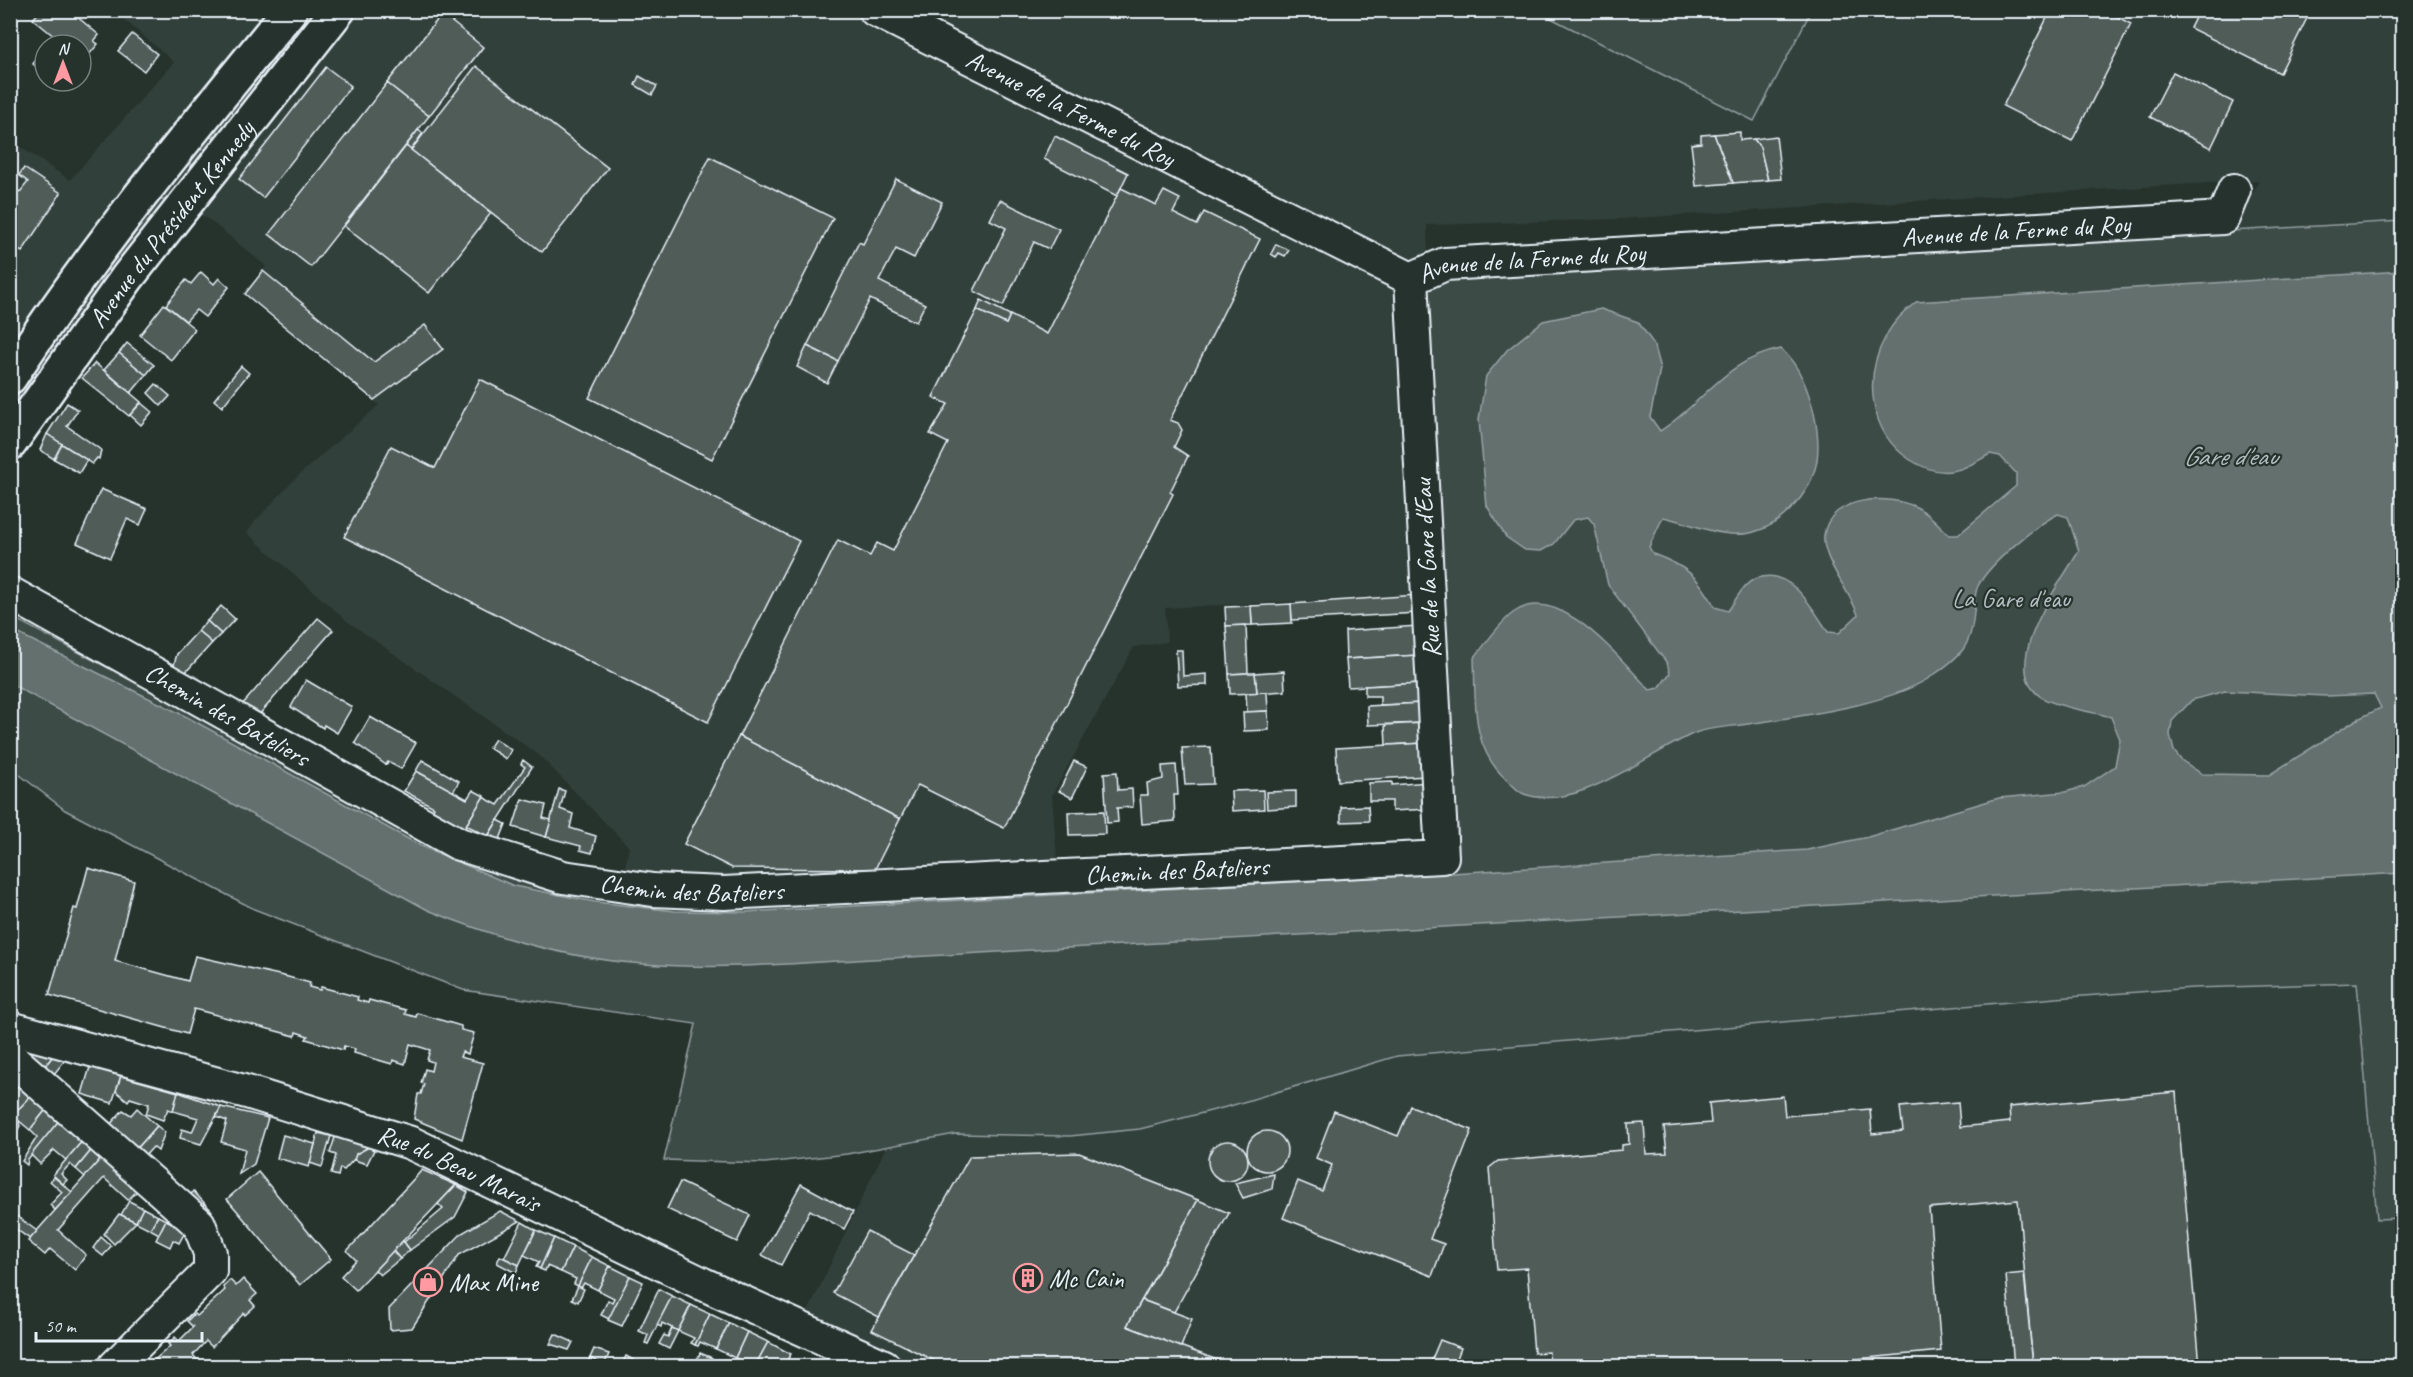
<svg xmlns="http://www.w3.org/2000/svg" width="2413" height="1377" font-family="Caveat,sans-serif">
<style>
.built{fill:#333f3a}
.green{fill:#3e4b47;stroke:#939ea0;stroke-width:1.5}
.water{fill:#636f6d;stroke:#98a3a5;stroke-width:1.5;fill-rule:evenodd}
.building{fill:#505c59;stroke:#e8f1f8;stroke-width:1.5}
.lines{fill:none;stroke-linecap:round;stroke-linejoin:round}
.minor-casing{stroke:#e8f1f8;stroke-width:36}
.major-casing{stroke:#e8f1f8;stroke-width:38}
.minor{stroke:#26332d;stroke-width:32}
.major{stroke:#26332d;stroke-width:33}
.labels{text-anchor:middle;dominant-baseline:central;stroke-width:4.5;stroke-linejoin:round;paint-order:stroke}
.street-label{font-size:26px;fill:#e8f1f8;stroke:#26332d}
.park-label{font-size:26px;fill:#b5bfc3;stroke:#26332d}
.poi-label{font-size:26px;fill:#e8f1f8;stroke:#26332d;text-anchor:start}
.water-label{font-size:27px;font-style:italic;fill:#b3bdc0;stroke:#26332d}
</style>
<rect width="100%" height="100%" fill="#26332d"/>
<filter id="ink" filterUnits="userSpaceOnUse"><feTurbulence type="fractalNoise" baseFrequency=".0167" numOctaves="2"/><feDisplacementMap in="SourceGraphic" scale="12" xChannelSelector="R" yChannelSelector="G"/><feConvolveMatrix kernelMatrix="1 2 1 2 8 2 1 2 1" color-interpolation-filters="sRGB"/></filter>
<g filter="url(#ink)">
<g class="built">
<path d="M114,11H2402V221L2235,231L2259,180L1618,219L1427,225L1437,578L1417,595L1165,608L1167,642L1134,647L1052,795L1059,887L616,893L625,868L629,847L539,755L347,621L247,533L256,520L300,474L379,405L245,294L266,266L207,218L167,202L17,399L11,394V141L70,180L174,62Z"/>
<path d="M2357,983L2377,1219L2402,1218V1366H911L806,1316L886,1147L955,1134L1070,1136L1140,1129L1230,1106L1397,1056L2056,998L2193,988Z"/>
</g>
<g class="green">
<path d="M301,11H324L193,175L191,164L195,147Z"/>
<path d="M1537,11H1811L1754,121Z"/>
<path d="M173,198L11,419V403L72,310L152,202Z"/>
<path d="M2402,221V1218L2377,1219L2357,983L2193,988L2056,998L1397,1056L1230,1106L1140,1129L1070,1136L955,1134L847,1154L765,1163L664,1160L696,1024L463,990L254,909L65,810L11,768L10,616L431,838L616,893L1448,865L1428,278Z"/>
</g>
<path class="water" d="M2402,271V873L909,957C822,961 732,971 644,964C570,959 496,938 428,910L11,684V630L187,717L419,845L514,886L595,902L675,911L744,912L1437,874L1807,850L1868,837L1999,798L2065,792L2084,787L2115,766L2120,739L2111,717C2094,712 2053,706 2041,697C1997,666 2060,583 2079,551L2068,517L2058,514C2036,525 1989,564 1978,586C1974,593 1975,605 1974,613C1971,647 1962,654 1935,674C1893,705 1800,716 1748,724C1731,727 1710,727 1695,733C1648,753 1577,813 1524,794C1518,792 1512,784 1507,780C1470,747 1476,703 1474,658C1486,644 1498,624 1513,613C1558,579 1622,662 1650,690L1659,688L1670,673L1667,663L1608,585L1594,524L1588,517L1573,520L1554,544L1541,551L1525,550L1506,537L1487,506L1479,420L1486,376L1507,350L1543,321L1601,309L1638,322L1653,343L1660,369L1650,417L1660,431C1705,402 1724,360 1781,349C1808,372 1825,435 1815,469C1808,495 1783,523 1757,531C1727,542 1693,523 1663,517L1649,547L1653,554C1686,566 1698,576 1715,607L1728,611C1736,600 1743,584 1755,579C1790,565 1813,609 1828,632L1839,633L1858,615C1850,591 1821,558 1824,535C1830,494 1891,494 1918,508C1931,515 1939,525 1949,535H1958L2016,486V473L2000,456L1990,454C1979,460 1966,469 1952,471C1937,473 1921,467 1909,459C1869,432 1863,377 1886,336C1893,322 1904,312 1916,302ZM2225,691L2326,696L2374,694L2381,708L2356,720L2269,775L2202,774L2181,760L2174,751L2170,735L2172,721L2192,700Z"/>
<g class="building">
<path d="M41,10H69L99,35L94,41L98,44L84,61L81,58V45H48L55,37L33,19Z"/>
<path d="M2051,10H2105L2131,24L2072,141L2003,106Z"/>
<path d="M2199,10H2311L2280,73L2190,28Z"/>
<path d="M442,14L483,47L429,116L387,83Z"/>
<path d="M132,34L157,54L144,71L118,51Z"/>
<path d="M45,49V74L33,64Z"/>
<path d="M476,66L608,168L542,252L411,150Z"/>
<path d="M326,67L351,86L263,198L239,179Z"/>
<path d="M2173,72L2233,102L2211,148L2150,117Z"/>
<path d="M639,76L657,86L652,95L635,85Z"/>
<path d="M387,83L429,116L311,267L269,234Z"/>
<path d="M418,130L423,133L411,150L406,146Z"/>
<path d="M1740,132V140L1754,139L1760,147L1768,180L1733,183L1714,134Z"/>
<path d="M1714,134L1733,183L1696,186L1691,144L1701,143V135Z"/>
<path d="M1055,136L1128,173L1117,196L1044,159Z"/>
<path d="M1776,136L1781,179L1768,180L1760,147L1754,139Z"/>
<path d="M406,146L491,213L429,293L344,226Z"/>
<path d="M710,157L833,218L712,459L589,398Z"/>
<path d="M24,168L61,193L22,252L10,244V186L20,192L28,182L19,175Z"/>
<path d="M896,179L942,202L914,258L896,249L879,281L925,304L916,322L870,299L838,361L807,346L859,242L863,244Z"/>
<path d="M1121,188L1156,205L1164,191L1180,199L1173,213L1197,225L1204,212L1260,239L1170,420L1178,423L1182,430L1174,447L1188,456L1170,492L1173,494L1004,828L918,785L900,819L739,736L838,540L870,556L877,543L893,551L948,443L930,434L948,404L933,397L977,310L1006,324L1010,315L1047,334Z"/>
<path d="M1000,200L1059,229L1049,249L1034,242L1003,306L974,291L1006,228L990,220Z"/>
<path d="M1276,244L1289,250L1285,256L1279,253L1276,257L1271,254Z"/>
<path d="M263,271L374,362L425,325L443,349L374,400L245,294Z"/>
<path d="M201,272L214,284L219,278L229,287L205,317L196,310L186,321L166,305L186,280L191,284Z"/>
<path d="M981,300L1010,315L1006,324L977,310Z"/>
<path d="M164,304L195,329L171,360L140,335Z"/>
<path d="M127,343L154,365L146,375L119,353Z"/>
<path d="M807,346L838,361L827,383L797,367Z"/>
<path d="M119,353L146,375L131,393L104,370Z"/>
<path d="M95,363L141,402L129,416L82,378Z"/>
<path d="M241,366L249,373L222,407L214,400Z"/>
<path d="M480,379L799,541L708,722L344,537L391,446L435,468Z"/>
<path d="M156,384L170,396L161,406L148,393Z"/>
<path d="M67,403L78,410L67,426L101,450L99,459L97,458L92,464L47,434Z"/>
<path d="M141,403L152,412L141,425L130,415Z"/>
<path d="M47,434L62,444L54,459L40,450Z"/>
<path d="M62,444L87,460L79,473L54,459Z"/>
<path d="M101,489L147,509L140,525L127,519L110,558L77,543Z"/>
<path d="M1417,595L1418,613L1292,620L1291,604Z"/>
<path d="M1291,604L1292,623L1252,625L1251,606Z"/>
<path d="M221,606L235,619L221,634L207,621Z"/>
<path d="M1251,606L1252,625L1226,626L1225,607Z"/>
<path d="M318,618L333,630L258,716L241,706Z"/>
<path d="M207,621L221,634L212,643L198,631Z"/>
<path d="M1246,625L1248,673L1229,674L1226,626Z"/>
<path d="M1418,626L1420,655L1346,659L1345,631Z"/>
<path d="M198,631L212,643L184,674L173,668L177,654Z"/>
<path d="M1176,650H1182L1183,676L1207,674V685L1178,686Z"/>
<path d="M1420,655L1422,683L1348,687L1346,659Z"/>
<path d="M1284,671L1285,691L1257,693L1255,673Z"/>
<path d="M1248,673H1255L1257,693L1230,694L1229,674Z"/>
<path d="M306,680L352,707L337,733L324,725L323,728L291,707Z"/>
<path d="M1422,683L1423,703L1380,705V696H1365V686Z"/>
<path d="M1267,692L1268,711L1247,712L1246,693Z"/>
<path d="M1423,703L1424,723L1368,725L1367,706Z"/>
<path d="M1268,711L1269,730L1244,731L1243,712Z"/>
<path d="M370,717L416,743L401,769L388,762L386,765L355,743Z"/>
<path d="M1424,723L1425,743L1386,745L1385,725Z"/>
<path d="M739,736L900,819L875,869L732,868L684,844Z"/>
<path d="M495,739L511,750L506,759L489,748Z"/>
<path d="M1425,743L1427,776L1338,781L1336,748Z"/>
<path d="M1211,747L1213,784L1185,785L1182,748Z"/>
<path d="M422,760L459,781L453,792L416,771Z"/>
<path d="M523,760L532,767L488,836L466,825L483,797L498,805L525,767L521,764Z"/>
<path d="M1074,761L1087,767L1072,798L1059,791Z"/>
<path d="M1176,765L1178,795H1174L1175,821L1142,824L1140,795H1148L1147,783L1163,779L1162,766Z"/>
<path d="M416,771L467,799L473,790L484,796L463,830L431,812L434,807L404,791Z"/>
<path d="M1117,772L1118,790L1132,789L1133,807L1117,808L1118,822L1107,823L1104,773Z"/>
<path d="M1392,782V785L1428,782L1429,809L1392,811V801H1369V783Z"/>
<path d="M559,789L565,791L560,809L573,814L570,828L596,836L592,853L580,850L581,846L546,837Z"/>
<path d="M1263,790L1264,809L1232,811L1231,791Z"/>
<path d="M1296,791V807L1267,809L1266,792Z"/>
<path d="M522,799L546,805L543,818L551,820L546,837L513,827Z"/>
<path d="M1368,806L1369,821L1341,822V807Z"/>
<path d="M1104,811L1105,834L1069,835L1068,812Z"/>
<path d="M498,820L506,824L500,839L489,835Z"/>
<path d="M88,868L134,881L115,961L188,981L195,956L288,977L310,983L309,987L320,990L321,987L358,997L357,1000L368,1003L369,1000L406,1010L405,1014L416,1017L417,1013L461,1026V1030L474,1033L468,1054L462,1052L460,1057L483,1063L462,1139L414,1119L418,1094H421L424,1084L421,1083L425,1069L431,1071L433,1062L427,1060L430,1050L410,1044L405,1064L393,1060L392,1064L354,1053L355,1049L344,1046L343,1050L306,1039L308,1036L296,1032L295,1036L194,1009L187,1034L49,995L74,908L77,909Z"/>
<path d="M32,1050L53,1056L42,1070L28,1057Z"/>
<path d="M53,1056L65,1060L51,1078L42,1070Z"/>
<path d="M90,1067L121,1076L112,1103L82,1094Z"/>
<path d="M121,1076L178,1092L173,1111L168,1109L163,1120L146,1114L149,1104L130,1098L128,1101L116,1091Z"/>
<path d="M19,1081L33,1094L13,1115L15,1117L10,1125V1090Z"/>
<path d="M178,1092L221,1107L201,1144L180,1138L182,1129L192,1132L198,1118L173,1111Z"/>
<path d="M2176,1092L2200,1366H2033L2018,1200L1929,1208L1941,1351L1782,1366H1550L1549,1352L1534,1353L1527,1268L1497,1270L1489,1168L1498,1161L1622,1150V1145L1629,1144L1628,1124L1644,1123L1646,1154L1667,1153L1664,1127L1711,1123L1709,1103L1783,1096L1785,1116L1870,1109L1872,1134L1903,1131L1900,1107L1958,1102L1960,1127L2010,1122L2009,1107Z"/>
<path d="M33,1094L48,1107L30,1130L18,1120L20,1126L10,1144V1125L15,1117L13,1115Z"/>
<path d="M1411,1106L1472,1130L1430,1239L1444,1244L1432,1276L1283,1218L1298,1181L1322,1191L1332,1165L1316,1158L1334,1111L1398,1136Z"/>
<path d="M48,1107L61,1118L28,1160L27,1165L22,1161L37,1137L30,1130Z"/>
<path d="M221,1107L268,1118L254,1164L239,1174L245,1149L221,1142L227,1121L216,1117Z"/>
<path d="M137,1108L157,1126L135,1151L108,1127L123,1110L131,1115Z"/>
<path d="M61,1118L84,1139L66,1160L54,1150L40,1164L31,1155Z"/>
<path d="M157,1126L165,1132L158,1151L153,1147L143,1158L135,1151Z"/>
<circle cx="1267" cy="1151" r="20"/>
<path d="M318,1133L331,1136L322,1167L310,1163Z"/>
<path d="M283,1135L315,1144L309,1167L277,1158Z"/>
<path d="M335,1137L369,1147L356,1154V1157L344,1170L340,1168L338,1176L331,1174L336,1155L330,1153Z"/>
<path d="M84,1139L94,1147L76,1169L70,1164L61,1174L67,1180L63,1184L53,1175Z"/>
<circle cx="1228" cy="1161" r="20"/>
<path d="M94,1147L104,1155L85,1177L76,1169Z"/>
<path d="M369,1147L374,1150L367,1164L354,1160L356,1154Z"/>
<path d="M1079,1153L1198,1200L1127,1326L1233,1366H945L872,1330L970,1156Z"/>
<path d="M104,1155L140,1188L128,1200L104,1178L58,1230L86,1255L75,1270L50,1249L45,1255L28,1241Z"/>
<path d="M422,1170L456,1185L356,1290L341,1276L356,1260L347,1251Z"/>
<path d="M258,1172L331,1259L300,1285L227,1199Z"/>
<path d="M1274,1174L1272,1189L1243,1198L1235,1183Z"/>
<path d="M54,1177L72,1192L55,1210L50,1205L62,1192L50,1181Z"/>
<path d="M680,1182L750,1215L737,1242L667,1209Z"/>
<path d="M801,1184L853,1212L844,1229L810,1210L781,1265L762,1255Z"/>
<path d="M456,1185L468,1192L455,1217L410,1250L404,1242L443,1209L438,1204Z"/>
<path d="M193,1191L212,1211L204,1220L188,1201Z"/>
<path d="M1198,1200L1229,1213L1174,1312L1142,1300Z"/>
<path d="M129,1201L143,1208L136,1222L121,1215Z"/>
<path d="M143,1208L158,1216L150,1229L136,1222Z"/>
<path d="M10,1211L37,1231L30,1239L10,1225Z"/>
<path d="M500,1211L520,1221L459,1255L412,1328L390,1330L389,1309L462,1233Z"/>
<path d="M119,1214L136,1222L114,1244L104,1234Z"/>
<path d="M158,1216L166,1220L159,1234L150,1229Z"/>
<path d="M166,1220L186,1230L179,1243L173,1240L170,1247L156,1240Z"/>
<path d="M522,1222L536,1230L519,1265L504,1258Z"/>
<path d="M536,1230L554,1238L540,1269L536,1267L539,1262L524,1255Z"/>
<path d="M867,1231L914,1255L879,1317L833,1293Z"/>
<path d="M101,1237L111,1246L103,1256L93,1248Z"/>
<path d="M554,1238L573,1247L561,1272L547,1266L545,1271L540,1269Z"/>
<path d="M403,1241L410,1250L400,1259L393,1251Z"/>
<path d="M573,1247L592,1257L578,1286L574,1284L576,1279L561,1272Z"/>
<path d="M393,1251L400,1259L380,1275L375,1270Z"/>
<path d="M500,1256L519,1265L516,1273L497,1263Z"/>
<path d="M592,1257L610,1266L598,1290L584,1283L581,1288L578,1286Z"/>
<path d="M610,1266L630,1276L609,1319L601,1315L608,1300L612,1302L614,1298L598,1290Z"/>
<path d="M2024,1273L2033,1366H2014L2006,1275Z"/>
<path d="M630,1276L643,1282L622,1326L608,1320Z"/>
<path d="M243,1279L257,1294L250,1300L255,1306L245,1315L244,1313L212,1347L206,1341L193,1355L200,1363L196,1366H148L170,1346L168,1344L175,1337L179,1341L193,1327L187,1321L194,1314L197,1316L225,1290L223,1287L230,1280L236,1286Z"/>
<path d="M578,1286L584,1289L578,1302L572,1299Z"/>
<path d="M659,1289L672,1296L648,1344L645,1343L648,1335L639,1331Z"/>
<path d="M672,1296L691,1305L678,1331L662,1323L661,1327L657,1325Z"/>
<path d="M1142,1300L1192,1319L1181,1347L1127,1326Z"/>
<path d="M691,1305L710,1314L695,1345L691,1343L694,1338L678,1331Z"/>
<path d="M710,1314L729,1323L716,1349L700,1342L698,1346L695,1345Z"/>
<path d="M729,1323L747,1332L735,1358L716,1349Z"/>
<path d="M672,1328L678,1331L669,1349L659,1344L664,1335L668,1337Z"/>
<path d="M747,1332L768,1342L755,1366L735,1358Z"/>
<path d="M555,1334L573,1342L569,1350L550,1344Z"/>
<path d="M1440,1340L1461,1348L1454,1366H1429Z"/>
<path d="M768,1342L791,1354L783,1366H755Z"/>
<path d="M594,1349L609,1354L604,1365L590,1358Z"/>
<path d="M700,1353L712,1358L708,1366L696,1362Z"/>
<path d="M626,1356L639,1363L637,1366H621Z"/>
<path d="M590,1358L604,1365L603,1366L586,1365Z"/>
</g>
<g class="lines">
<g class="minor-casing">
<g id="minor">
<path id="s1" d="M875,10L1411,279"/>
<path id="s2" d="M1411,279L1445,264L2223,218L2234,190"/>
<path id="s3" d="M10,593L459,844L563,877L653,890L724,893L1442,857L1411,279"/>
<path id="s4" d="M10,1028L247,1092L411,1143L703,1284L884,1366"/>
<path d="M10,1057L199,1224L210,1253V1271L115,1366"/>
</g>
</g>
<g class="major-casing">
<g id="major">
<path d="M10,377C94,248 193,129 290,10"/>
<path id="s5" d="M10,443L127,278L338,10"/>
</g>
</g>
<use href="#minor" class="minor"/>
<use href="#major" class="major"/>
</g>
</g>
<defs>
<g id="building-ring" transform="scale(1.5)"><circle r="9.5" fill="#26332d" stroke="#ff9aa2" stroke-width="1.5"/><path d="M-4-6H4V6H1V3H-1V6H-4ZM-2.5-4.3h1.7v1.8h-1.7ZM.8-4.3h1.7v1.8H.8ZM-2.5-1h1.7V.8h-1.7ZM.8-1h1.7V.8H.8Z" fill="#ff9aa2"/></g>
<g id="shop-ring" transform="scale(1.5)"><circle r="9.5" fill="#26332d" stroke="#ff9aa2" stroke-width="1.5"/><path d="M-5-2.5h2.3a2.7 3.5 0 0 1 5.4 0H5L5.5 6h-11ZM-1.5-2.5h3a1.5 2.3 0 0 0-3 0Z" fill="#ff9aa2"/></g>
</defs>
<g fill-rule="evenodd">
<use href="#building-ring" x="1028" y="1278"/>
<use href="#shop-ring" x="428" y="1282"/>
</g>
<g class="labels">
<g class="street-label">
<text stroke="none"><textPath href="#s1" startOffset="219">Avenue de la Ferme du Roy</textPath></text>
<text stroke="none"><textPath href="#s5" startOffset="272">Avenue du Président Kennedy</textPath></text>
<text stroke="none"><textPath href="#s2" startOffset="609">Avenue de la Ferme du Roy</textPath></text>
<text stroke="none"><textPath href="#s2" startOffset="123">Avenue de la Ferme du Roy</textPath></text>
<text transform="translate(1427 568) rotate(-93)">Rue de la Gare d'Eau</text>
<text stroke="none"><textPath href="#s3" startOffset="249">Chemin des Bateliers</textPath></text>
<text stroke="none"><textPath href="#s3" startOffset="1239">Chemin des Bateliers</textPath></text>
<text stroke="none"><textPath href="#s3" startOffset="753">Chemin des Bateliers</textPath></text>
<text stroke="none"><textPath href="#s4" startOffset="471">Rue du Beau Marais</textPath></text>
</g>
<g class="park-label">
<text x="2011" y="598">La Gare d'eau</text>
</g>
<g class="poi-label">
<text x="1049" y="1278">Mc Cain</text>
<text x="449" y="1282">Max Mine</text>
</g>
<g class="water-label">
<text x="2230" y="456">Gare d'eau</text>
</g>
</g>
<rect width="2413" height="1377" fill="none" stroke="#26332d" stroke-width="36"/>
<rect x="18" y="18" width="2377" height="1341" fill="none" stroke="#e8f1f8" stroke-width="2" filter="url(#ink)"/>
<g transform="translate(63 63)"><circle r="28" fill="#26332d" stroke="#747f7e" stroke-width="1.5"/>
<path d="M0-4.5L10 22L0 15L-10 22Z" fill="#ff9aa2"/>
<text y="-9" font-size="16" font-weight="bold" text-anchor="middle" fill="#e8f1f8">N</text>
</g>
<path d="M36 1332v9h166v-9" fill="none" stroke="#e8f1f8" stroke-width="3"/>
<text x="45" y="1332" font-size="18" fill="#e8f1f8" stroke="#26332d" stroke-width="4.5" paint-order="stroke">50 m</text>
</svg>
